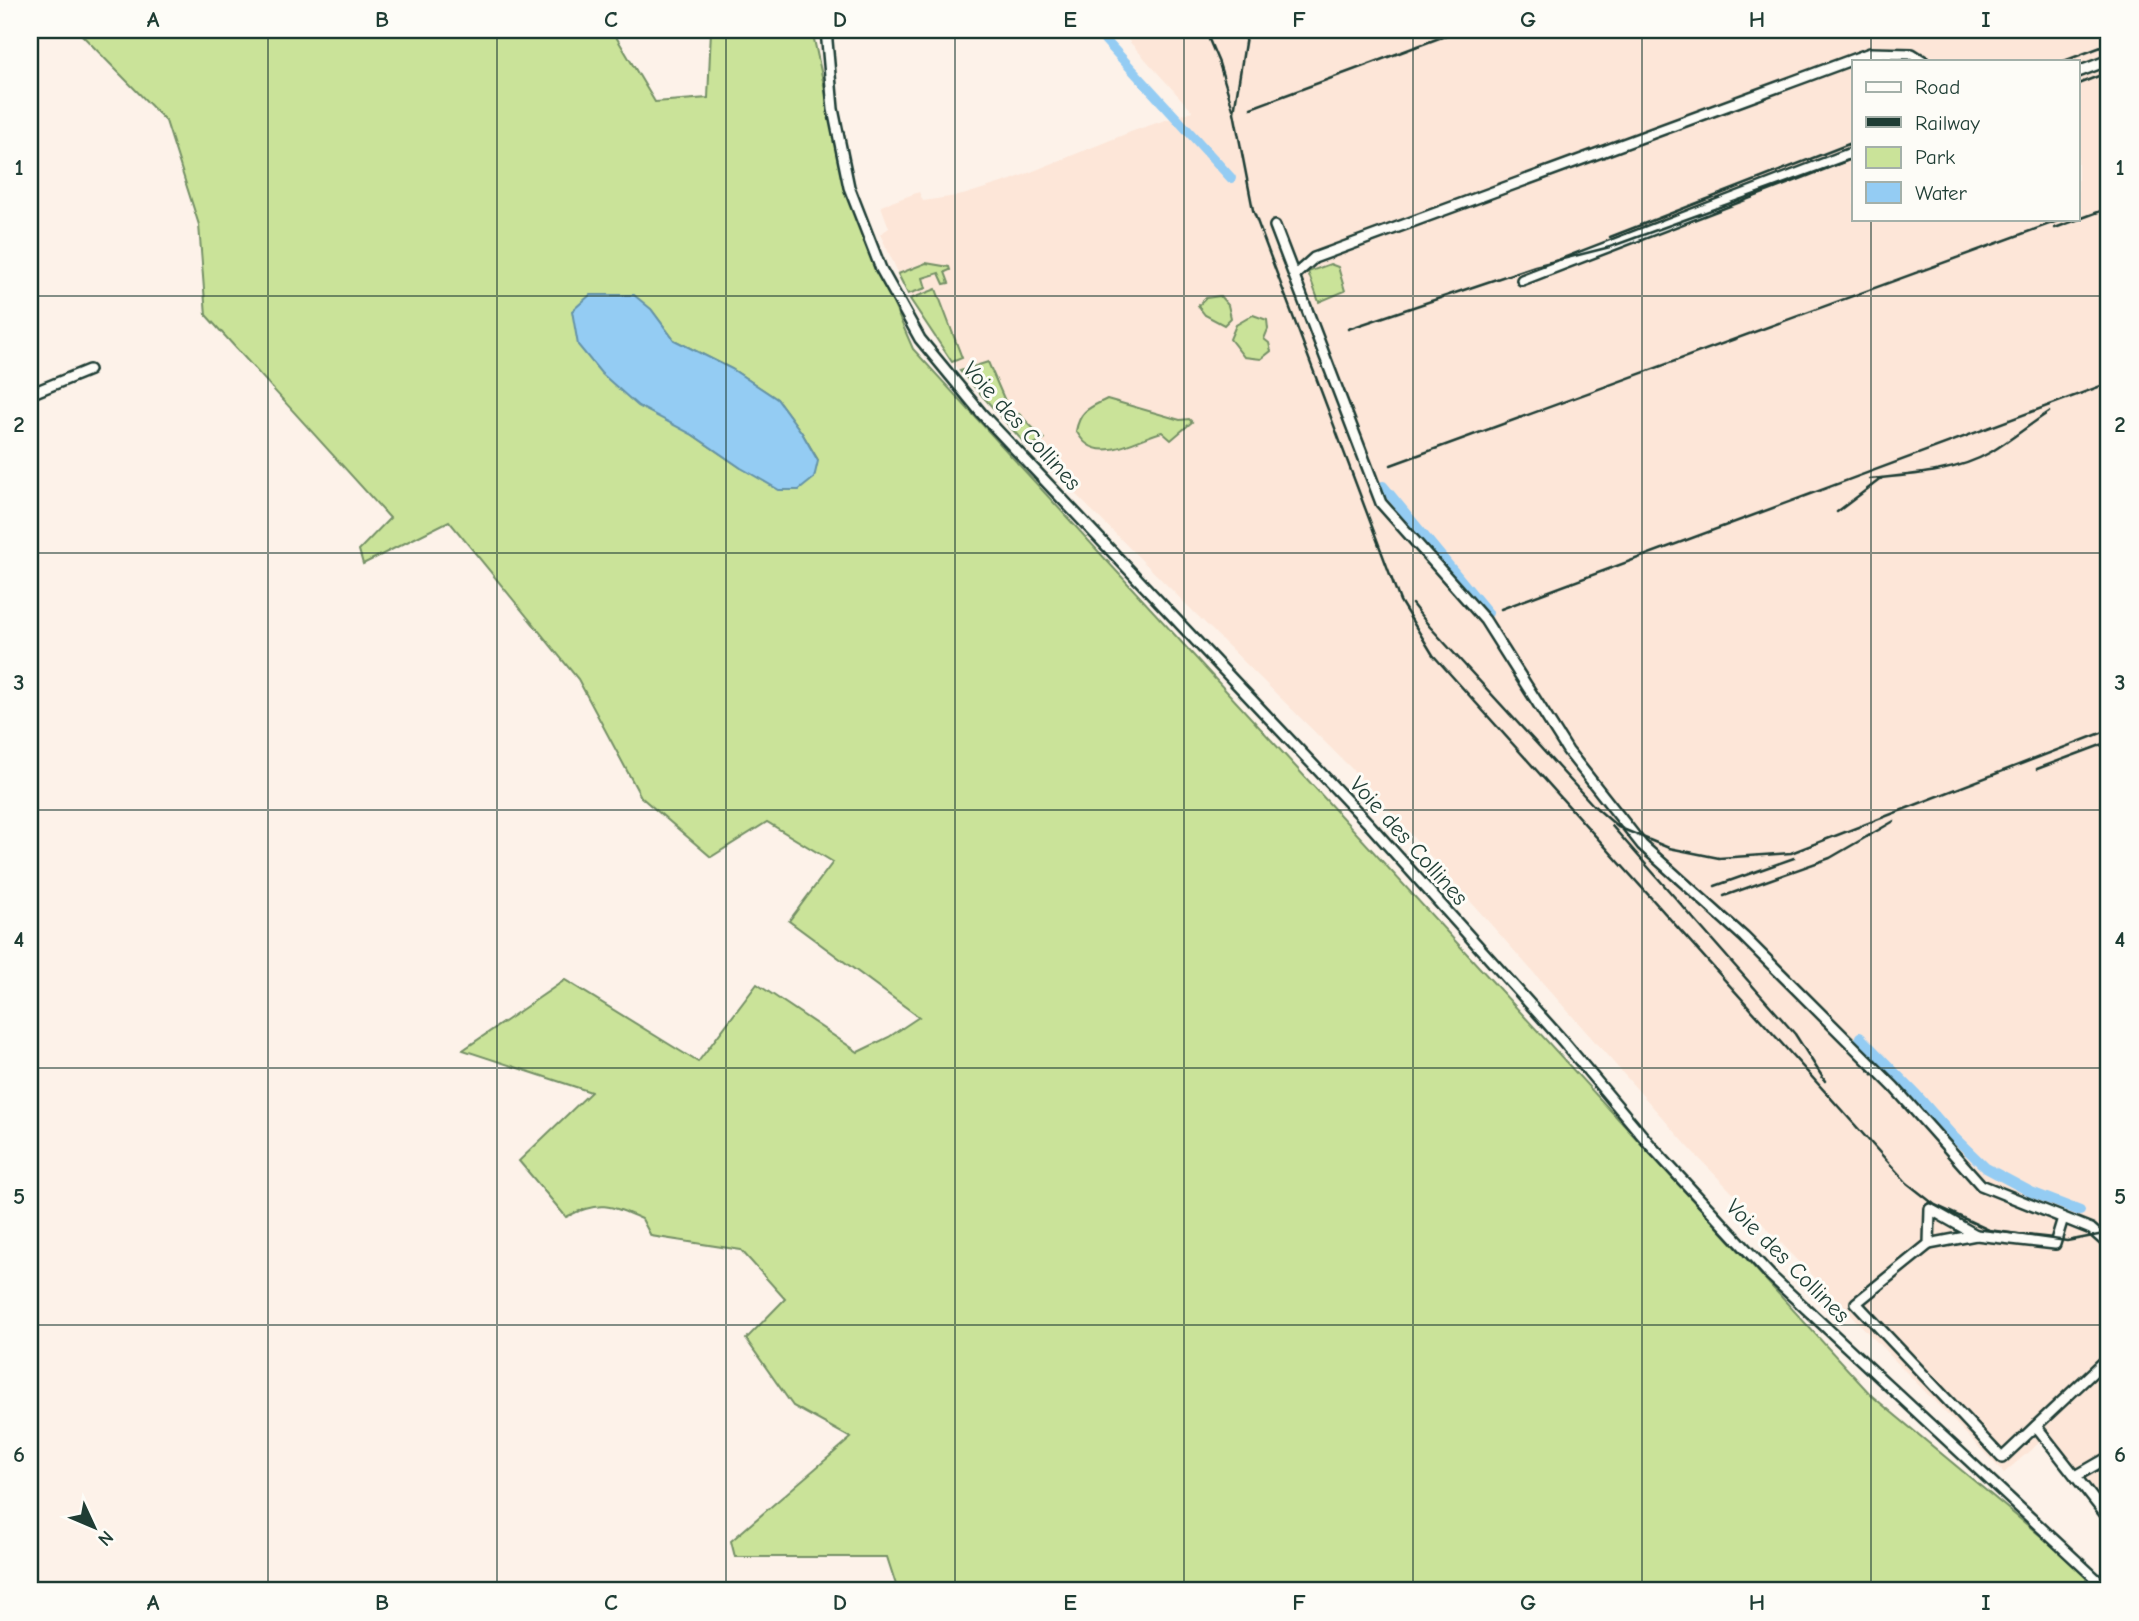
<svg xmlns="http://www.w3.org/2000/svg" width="2139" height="1621" font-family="'Comic Neue',sans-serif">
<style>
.built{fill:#fde6d8;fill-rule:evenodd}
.green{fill:#cae399;stroke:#749066;stroke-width:2;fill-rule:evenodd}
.water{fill:#94ccf3;stroke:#6593a7;stroke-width:2}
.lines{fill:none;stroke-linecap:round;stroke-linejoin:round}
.canal{stroke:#94ccf3;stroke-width:10}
.street-casing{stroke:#1f3d34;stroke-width:14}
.street{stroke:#fdfcf7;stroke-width:9}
.rail{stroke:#1f3d34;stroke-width:2.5}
.grid{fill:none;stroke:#1f3d34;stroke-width:2;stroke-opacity:0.55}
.labels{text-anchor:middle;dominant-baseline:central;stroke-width:6;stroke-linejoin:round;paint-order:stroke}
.street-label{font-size:23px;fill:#1f3d34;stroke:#fdfcf7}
.neatline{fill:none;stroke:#1f3d34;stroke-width:2.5}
.grid-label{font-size:23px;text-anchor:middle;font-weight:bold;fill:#1f3d34}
</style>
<rect width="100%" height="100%" fill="#fdf2e9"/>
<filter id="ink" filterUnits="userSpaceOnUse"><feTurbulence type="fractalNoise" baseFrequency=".0143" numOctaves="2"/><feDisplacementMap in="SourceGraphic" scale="14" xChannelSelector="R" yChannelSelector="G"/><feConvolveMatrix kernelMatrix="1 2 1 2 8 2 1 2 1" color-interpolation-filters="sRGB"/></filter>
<g filter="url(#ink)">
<path class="built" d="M1119,30H2109V1527L2041,1441L2004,1473L1692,1151L1384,804L1382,806L1376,799L1378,797L1357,774L1034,453L949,359L907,292L880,234L889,228L881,206L919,192L923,201L963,195L1011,180L1133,131L1192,111ZM1854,61H2078V219H1854Z"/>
<g class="green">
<path d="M77,30H612L655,102L708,98L711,30H812L840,159L860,227L913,349L1872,1396L2107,1591H898L887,1557H735L731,1541L851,1438L793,1406L746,1339L785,1299L741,1250L651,1236L642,1219C610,1205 599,1200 566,1217L519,1161L591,1092L463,1050L565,980L698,1062L757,984L858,1052L889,1037L919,1017L789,921L833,862L767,822L711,857L641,797L578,679L449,521L363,564L359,550L390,518L206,315L199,225L166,121ZM651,309L674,340L732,369L777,399L802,433L818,460L741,468L693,435Z"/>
<path d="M926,263L949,267L950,270L945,272L949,283L944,284L939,273L923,278L926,288L908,294L898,274Z"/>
<path d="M1330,264L1338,267L1345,291L1319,302L1308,272Z"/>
<path d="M936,289L962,358L952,362L910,299Z"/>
<path d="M1220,296L1228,305L1231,318L1224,325L1205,315L1198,306L1206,298Z"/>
<path d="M1253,315L1267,320L1268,329L1264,339L1269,343L1271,351L1261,359L1244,357L1230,339L1236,325Z"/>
<path d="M988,362L1012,417L1019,414L1044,439L1028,447L960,371Z"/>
<path d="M1107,399L1180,420L1189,419L1192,422L1171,440L1162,432C1141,437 1107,460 1087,444C1082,441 1079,435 1076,431C1080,410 1089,408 1107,399Z"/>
</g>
<path class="water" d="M590,295H634L651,309L674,340L732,369L777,399L802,433L818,461L814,478L799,490H779L741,468L693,435L638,406L601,373L578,345L572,311Z"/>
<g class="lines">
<g class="canal">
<path d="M1096,30L1231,178"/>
<path d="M1383,486L1488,613"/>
<path d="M1860,1037L1916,1094L1953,1136L1986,1168L2031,1192L2080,1211"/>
</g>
<g class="street-casing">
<g id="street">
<path d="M826,30L833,109L849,187L881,269L920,339L982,414L1368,823L1563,1041L1651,1146L1771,1276L2109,1591"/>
<path d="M2078,72L2109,60"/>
<path d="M1275,226L1381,503L1485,620L1568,751L1642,845L1744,937L1894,1087L1981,1185L2091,1229L2109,1245"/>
<path d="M1295,275L1314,258L1870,53L1912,54L1923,61"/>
<path d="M1522,280L1854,152"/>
<path d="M30,394L89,370"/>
<path d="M1976,1235L1930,1209L1929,1244L1856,1303L2002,1458L2109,1357"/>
<path d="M1929,1244L1976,1235L2055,1244L2063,1218"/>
<path d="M2036,1426L2109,1519"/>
<path d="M2076,1476L2109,1457"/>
</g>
</g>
<use href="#street" class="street"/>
<g class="rail">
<path d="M1205,30L1219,63L1233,109"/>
<path d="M1247,30L1234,112L1253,210L1400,601L1433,655L1907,1183L1935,1205L1989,1230L2067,1241L2109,1233"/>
<path d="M2064,61L2109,44"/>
<path d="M2078,84L2109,72"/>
<path d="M1251,108L1461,30"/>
<path d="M2055,228L2109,208"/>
<path d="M1610,237L1854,142"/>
<path d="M1348,329L1535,266L1610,247L1854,158"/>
<path d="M1391,465L2063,219"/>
<path d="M1869,479C1909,475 1955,473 1991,452C2011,440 2029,425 2049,412"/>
<path d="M1837,512L1882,478"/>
<path d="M1412,604L1430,627L1593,805L1618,827L1669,848L1719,858L1791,853L2109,730"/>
<path d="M1501,609L2109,383"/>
<path d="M2037,769L2109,742"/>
<path d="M1612,826L1795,1034L1825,1081"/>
<path d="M1715,886L1794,858"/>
<path d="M1724,896L1830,858L1894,821"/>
</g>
</g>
</g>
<path class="grid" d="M268,30V1591M497,30V1591M726,30V1591M955,30V1591M1184,30V1591M1413,30V1591M1642,30V1591M1871,30V61M1871,219V1591M30,296H2109M30,553H2109M30,810H2109M30,1068H2109M30,1325H2109"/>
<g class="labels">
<g class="street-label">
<text transform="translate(1022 426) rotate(48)">Voie des Collines</text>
<text transform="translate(1409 841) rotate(48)">Voie des Collines</text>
<text transform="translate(1788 1261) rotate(45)">Voie des Collines</text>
</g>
</g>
<rect width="2139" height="1621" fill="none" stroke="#fdfcf7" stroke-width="77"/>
<rect x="1852" y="60" width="228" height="161" fill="#fdfcf7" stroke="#a4b0a9" stroke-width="2"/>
<rect x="1866" y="82" width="35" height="10" fill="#fdfcf7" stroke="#a4b0a9" stroke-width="2"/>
<text x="1915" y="94" font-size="21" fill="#1f3d34">Road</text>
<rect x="1866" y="117" width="35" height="10" fill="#1f3d34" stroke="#a4b0a9" stroke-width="2"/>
<text x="1915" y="130" font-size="21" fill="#1f3d34">Railway</text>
<rect x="1866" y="147" width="35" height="21" fill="#cae399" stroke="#a4b0a9" stroke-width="2"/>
<text x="1915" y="164" font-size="21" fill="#1f3d34">Park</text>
<rect x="1866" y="182" width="35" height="21" fill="#94ccf3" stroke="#a4b0a9" stroke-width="2"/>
<text x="1915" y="200" font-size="21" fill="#1f3d34">Water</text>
<g transform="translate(94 1527) rotate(134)" stroke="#fdfcf7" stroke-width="5" paint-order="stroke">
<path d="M0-5L12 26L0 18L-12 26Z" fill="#1f3d34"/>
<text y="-10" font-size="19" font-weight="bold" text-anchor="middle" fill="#1f3d34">N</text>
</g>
<rect x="38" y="38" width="2062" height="1544" class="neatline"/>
<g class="grid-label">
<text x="153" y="27">A</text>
<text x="382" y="27">B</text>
<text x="611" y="27">C</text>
<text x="840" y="27">D</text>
<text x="1070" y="27">E</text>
<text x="1299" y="27">F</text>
<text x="1528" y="27">G</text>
<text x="1757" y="27">H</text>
<text x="1986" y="27">I</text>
<text x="19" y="175">1</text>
<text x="2120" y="175">1</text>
<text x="19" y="432">2</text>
<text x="2120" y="432">2</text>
<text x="19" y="690">3</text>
<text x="2120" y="690">3</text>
<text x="19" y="947">4</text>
<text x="2120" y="947">4</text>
<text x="19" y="1204">5</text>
<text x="2120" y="1204">5</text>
<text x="19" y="1462">6</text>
<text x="2120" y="1462">6</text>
<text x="153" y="1610">A</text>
<text x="382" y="1610">B</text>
<text x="611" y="1610">C</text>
<text x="840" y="1610">D</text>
<text x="1070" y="1610">E</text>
<text x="1299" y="1610">F</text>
<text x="1528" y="1610">G</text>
<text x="1757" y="1610">H</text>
<text x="1986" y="1610">I</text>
</g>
</svg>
